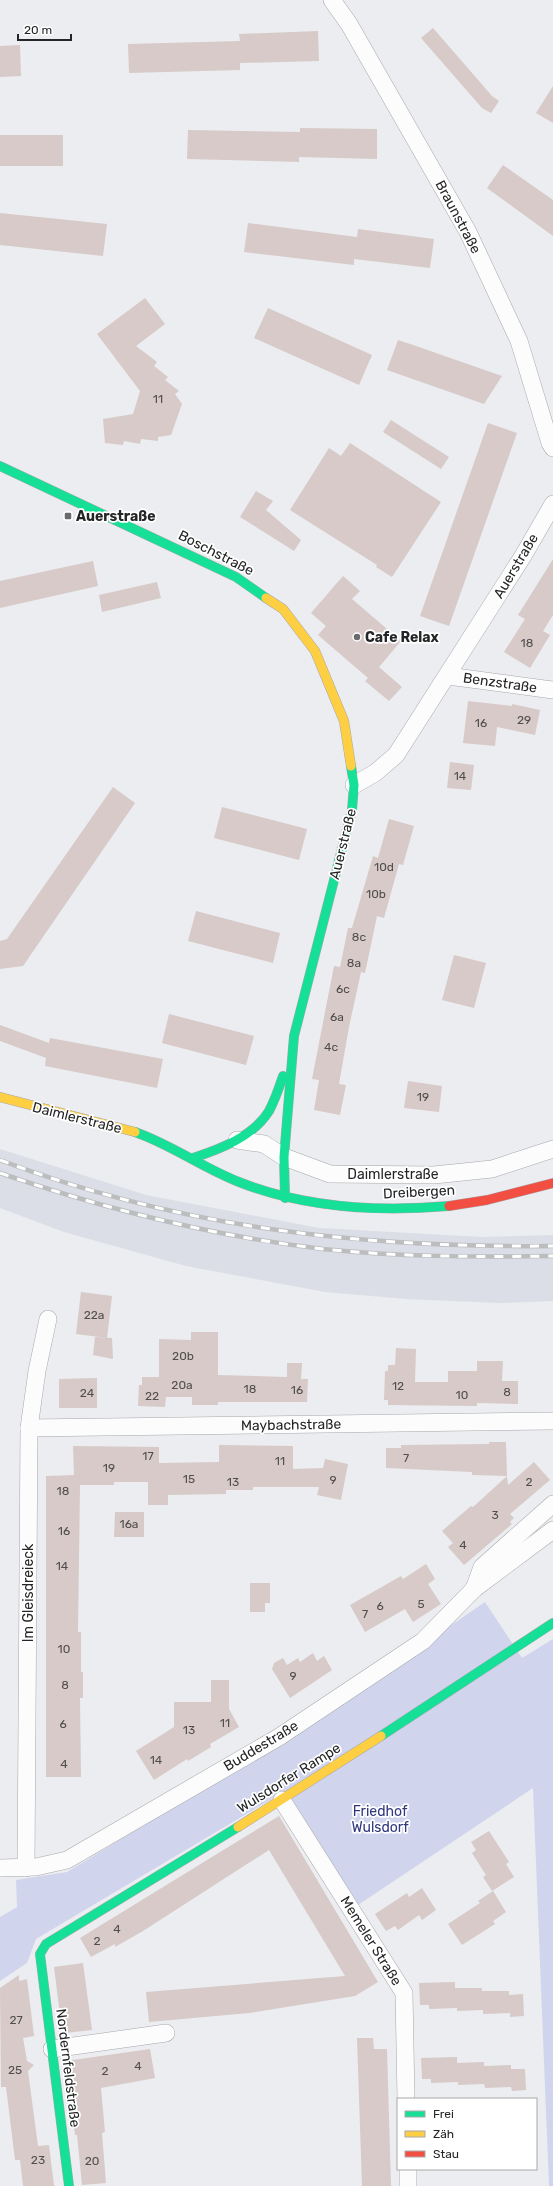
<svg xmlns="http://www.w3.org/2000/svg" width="553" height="2186" font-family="Rubik,sans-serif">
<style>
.built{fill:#dbdee6}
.green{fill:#d0d5ed}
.building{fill:#d7cac8}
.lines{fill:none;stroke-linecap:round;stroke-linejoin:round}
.street-casing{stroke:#a7a8ab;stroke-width:18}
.fast-casing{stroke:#a7a8ab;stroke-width:10}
.slow-casing{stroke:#a7a8ab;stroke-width:10}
.jam-casing{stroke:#a7a8ab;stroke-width:10}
.street{stroke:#fcfcfd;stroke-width:17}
.fast{stroke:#16e098;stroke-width:9}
.slow{stroke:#ffcf43;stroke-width:9}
.jam{stroke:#f24e42;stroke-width:9}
.rail-casing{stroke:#bcbdbe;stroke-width:4.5}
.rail{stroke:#fff;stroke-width:3;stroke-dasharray:9;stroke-linecap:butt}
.poi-dot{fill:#6a6b6d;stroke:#fff;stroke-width:1.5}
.labels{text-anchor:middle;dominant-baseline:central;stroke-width:3.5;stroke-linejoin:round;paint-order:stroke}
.number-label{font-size:12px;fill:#514e4e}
.street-label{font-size:14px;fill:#242526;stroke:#fff}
.poi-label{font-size:14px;font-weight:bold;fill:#242526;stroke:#fff;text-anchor:start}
.park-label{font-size:14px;fill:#2f377d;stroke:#fff}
</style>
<rect width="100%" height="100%" fill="#ebedf0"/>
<path class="built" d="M0,1149L146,1195L319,1228L482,1237L553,1235V1301L501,1303L406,1299L325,1292L186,1266L64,1232L0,1208Z"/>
<path class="green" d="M485,1602L522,1658L553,1639V2186H549L533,1788L358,1905L285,1791L36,1939L27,1963L0,1981V1917L17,1907L16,1880L67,1872L284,1740Z"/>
<g class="building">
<path d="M433,28L492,96L499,101L491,113L482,108L421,38Z"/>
<path d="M318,31L319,61L240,63V70L129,73L128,44L240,41L239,34Z"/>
<path d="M20,45L21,76L0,77V46Z"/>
<path d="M553,86V123L536,113Z"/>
<path d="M300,128L377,129V159L299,157V162L187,159L188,130L300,132Z"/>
<rect x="0" y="135" width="63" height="31"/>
<path d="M503,165L553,200V236L487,188Z"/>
<path d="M0,213L107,224L103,256L0,245Z"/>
<path d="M248,223L357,237L358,229L434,239L430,268L354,259V265L244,252Z"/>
<path d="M145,298L165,324L136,346L157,362L154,366L168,377L165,380L179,391L175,394L182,404L171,435L158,437V441L141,439L140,444L124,441L123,445L105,443L103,419L133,414L140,391L97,334Z"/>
<path d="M268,308L372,355L359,385L254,338Z"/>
<path d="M398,340L416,346L502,376L484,404L387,370Z"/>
<path d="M391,420L449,457L441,469L383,432Z"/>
<path d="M488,423L517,433L449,626L420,616Z"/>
<path d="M350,443L441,502L392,577L376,567L377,565L290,510L329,448L341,456Z"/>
<path d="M256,491L273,501L266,510L301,540L294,551L240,517Z"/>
<path d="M553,559V615L543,631L550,635L530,668L504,652L525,619L518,615Z"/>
<path d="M93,561L98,586L0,608V581Z"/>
<path d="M343,576L360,591L352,599L401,641L379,667L402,687L389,701L365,681L368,678L318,635L326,626L311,613Z"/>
<path d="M157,582L161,598L102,612L99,595Z"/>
<path d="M468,701L512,706V704L540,710L535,735L497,727L495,746L463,743Z"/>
<path d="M450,762L474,765L471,790L447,788Z"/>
<path d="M113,787L135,803L23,966L0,969V941L7,939Z"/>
<path d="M222,807L307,829L299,860L214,838Z"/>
<path d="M389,819L414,826L403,865L399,864L384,918L377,916L365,973L361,972L349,1027L339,1084L346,1085L340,1115L314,1110L319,1080L312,1079L334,966L340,967L348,928H352L373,856L378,858Z"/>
<path d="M196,911L280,933L273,963L188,941Z"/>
<path d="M454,955L486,963L474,1008L442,1000Z"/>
<path d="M169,1014L254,1036L246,1065L162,1043Z"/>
<path d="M0,1025L49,1043L50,1038L163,1059L157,1088L45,1066L46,1058L0,1041Z"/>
<path d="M408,1081L442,1086L439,1112L404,1108Z"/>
<path d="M81,1292L112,1296L107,1338L76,1334Z"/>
<path d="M191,1332H218V1375L287,1377V1363H302L301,1379H308L307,1402H218V1405H192V1397H166L165,1407L138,1406L139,1385H142V1377H159V1339L191,1340Z"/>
<path d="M95,1337L112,1338L113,1359L93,1355Z"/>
<path d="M396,1348L416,1349L415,1382H448V1371H477V1361H503L502,1381H518V1404L477,1403V1406L388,1405V1400H384L385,1371H388V1365H395Z"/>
<path d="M97,1378V1408H59V1379Z"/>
<path d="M489,1442H506L507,1476L472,1475V1472L386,1468V1448H401V1445L489,1444Z"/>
<path d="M219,1445L293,1446V1469L323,1468L325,1459L348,1464L341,1500L317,1495L319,1487H253V1490H226V1494L168,1495V1505H148V1482H114V1485H80L78,1632H81V1672H83V1698H80L81,1777H46V1476L74,1475L73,1446L159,1447V1463L219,1462Z"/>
<path d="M534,1462L550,1480L510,1514L514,1518L510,1522L512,1524L464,1565L448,1547L453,1543L442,1531L471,1506L473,1507L507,1476L508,1485Z"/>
<path d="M115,1512H144V1537H114Z"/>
<path d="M426,1564L435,1579L428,1584L441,1604L413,1622L405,1609L365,1632L350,1605L401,1576L403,1579Z"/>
<path d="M250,1583H270V1603H265V1612H250Z"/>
<path d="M313,1653L317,1661L324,1656L332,1670L290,1698L272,1669L274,1663L283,1658L287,1665L298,1658L300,1662Z"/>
<path d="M211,1680H229V1709L239,1727L210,1744L211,1747L188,1761L187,1759L154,1780L136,1751L174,1727V1702H211Z"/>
<path d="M279,1816L378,1982L355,1996L249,2013L149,2022L146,1992L345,1976L269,1850L143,1931L115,1947V1944L91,1957L80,1938Z"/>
<path d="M489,1831L509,1862L506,1864L514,1877L492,1891L483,1877L486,1875L472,1853L476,1850L471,1842Z"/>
<path d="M422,1888L436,1910L422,1920L419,1915L398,1930L395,1926L386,1931L375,1914L407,1893L409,1897Z"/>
<path d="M493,1891L506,1912L493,1921L495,1924L462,1945L448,1924L480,1903L478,1901Z"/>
<path d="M83,1963L92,2030L65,2033L62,2031L54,1967Z"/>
<path d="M19,1975V1981L27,1979L34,2036L23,2038L27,2061L34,2065L28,2071L38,2146L49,2145L54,2186H23L20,2160H15L6,2087H1L0,1988Z"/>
<path d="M455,1982V1988H482V1991H509V1995L523,1994L524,2016L510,2017V2013L483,2014V2010L457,2011V2008L429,2009V2005H420L419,1983Z"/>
<path d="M357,2038H373L374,2049H387L391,2186H362Z"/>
<path d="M150,2049L155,2078L101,2088L105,2132L102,2133L106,2183L82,2185L77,2135H75L66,2061Z"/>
<path d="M457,2057V2063L484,2062V2066L511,2065V2069H525L526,2090L512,2091L511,2087L485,2088L484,2084L458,2085V2082L431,2083V2079H422L421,2058Z"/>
</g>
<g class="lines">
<g class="street-casing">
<g id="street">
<path d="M332,0L349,24L468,232L519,341L550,443L553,448"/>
<path d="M448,676L553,690"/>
<path d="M354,785L375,773L396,755L523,556L553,504"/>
<path d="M237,1140L264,1144L284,1157L330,1174L434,1175L492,1169L553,1149"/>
<path d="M29,1428L553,1421"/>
<path d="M474,1589L482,1567L553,1504"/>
<path d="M282,1800L404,1993L406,2099"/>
<path d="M0,1868L36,1867L67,1860L279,1737L423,1641L474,1589L553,1530"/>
<path d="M26,1868L29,1428L37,1371L48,1319"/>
<path d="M52,2049L166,2033"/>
<path d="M408,2169V2186"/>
</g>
</g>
<g class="fast-casing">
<g id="fast">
<path d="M0,466L236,577L266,598"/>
<path d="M135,1132C172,1145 203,1168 239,1182C305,1208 379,1212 449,1206"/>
<path d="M193,1158C220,1149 253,1137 269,1111C275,1100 279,1088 283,1076"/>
<path d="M285,1198L284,1157L294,1036L352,810L354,785L351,766"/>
<path d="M381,1736L553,1623"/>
<path d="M69,2186L40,1954L46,1944L238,1827"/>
</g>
</g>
<g class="slow-casing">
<g id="slow">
<path d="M266,598L283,609L315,651L344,721L351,766"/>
<path d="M0,1097L135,1132"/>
<path d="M238,1827L381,1736"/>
</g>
</g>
<g class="jam-casing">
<path id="jam" d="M449,1206L487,1200L553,1183"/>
</g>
<use href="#street" class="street"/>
<use href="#fast" class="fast"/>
<use href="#slow" class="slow"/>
<use href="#jam" class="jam"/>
<g class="rail-casing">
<g id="rail">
<path d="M0,1160C180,1228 362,1248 553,1246"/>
<path d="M0,1173C104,1209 213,1236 323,1249C400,1257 476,1257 553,1256"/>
</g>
</g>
<use href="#rail" class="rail"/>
</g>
<g class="poi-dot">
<rect x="64" y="512" width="8" height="8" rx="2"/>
<circle cx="357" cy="637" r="4"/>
</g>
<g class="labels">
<g class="number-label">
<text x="158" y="399">11</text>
<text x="527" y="643">18</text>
<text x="524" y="720">29</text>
<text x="481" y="723">16</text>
<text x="460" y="776">14</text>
<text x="384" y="867">10d</text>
<text x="376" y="894">10b</text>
<text x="359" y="937">8c</text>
<text x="354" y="963">8a</text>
<text x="343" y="989">6c</text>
<text x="337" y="1017">6a</text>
<text x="331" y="1047">4c</text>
<text x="423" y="1097">19</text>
<text x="94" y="1315">22a</text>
<text x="183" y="1356">20b</text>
<text x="182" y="1385">20a</text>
<text x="398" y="1386">12</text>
<text x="250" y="1389">18</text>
<text x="297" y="1390">16</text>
<text x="507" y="1392">8</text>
<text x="87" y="1393">24</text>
<text x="462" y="1395">10</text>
<text x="152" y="1396">22</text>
<text x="148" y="1456">17</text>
<text x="406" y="1458">7</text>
<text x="280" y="1461">11</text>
<text x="109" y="1468">19</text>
<text x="189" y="1479">15</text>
<text x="333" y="1480">9</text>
<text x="233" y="1482">13</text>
<text x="529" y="1482">2</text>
<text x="63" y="1491">18</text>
<text x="495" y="1515">3</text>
<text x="129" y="1524">16a</text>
<text x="64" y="1531">16</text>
<text x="463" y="1545">4</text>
<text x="62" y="1566">14</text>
<text x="421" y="1604">5</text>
<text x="380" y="1606">6</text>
<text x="365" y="1614">7</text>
<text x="64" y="1649">10</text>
<text x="293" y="1676">9</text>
<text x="65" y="1685">8</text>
<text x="225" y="1723">11</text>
<text x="63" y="1724">6</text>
<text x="189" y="1730">13</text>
<text x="156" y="1760">14</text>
<text x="64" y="1764">4</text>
<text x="117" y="1929">4</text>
<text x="97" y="1941">2</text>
<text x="16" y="2020">27</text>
<text x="138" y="2066">4</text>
<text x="15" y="2070">25</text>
<text x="105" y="2071">2</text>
<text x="38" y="2160">23</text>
<text x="92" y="2161">20</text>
</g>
<g class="street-label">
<text transform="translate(458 217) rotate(62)">Braunstraße</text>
<text transform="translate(216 553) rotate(27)">Boschstraße</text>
<text transform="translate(516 566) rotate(-59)">Auerstraße</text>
<text transform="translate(500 683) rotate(8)">Benzstraße</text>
<text transform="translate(343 844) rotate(-76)">Auerstraße</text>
<text transform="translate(77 1118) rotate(14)">Daimlerstraße</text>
<text x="393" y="1174">Daimlerstraße</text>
<text transform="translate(419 1192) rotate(-3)">Dreibergen</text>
<text transform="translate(291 1425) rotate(-1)">Maybachstraße</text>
<text transform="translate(28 1593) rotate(-90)">Im Gleisdreieck</text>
<text transform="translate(261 1746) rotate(-31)">Buddestraße</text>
<text transform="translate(289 1778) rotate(-32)">Wulsdorfer Rampe</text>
<text transform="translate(371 1941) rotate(58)">Memeler Straße</text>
<text transform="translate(68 2068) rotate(83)">Nordernfeldstraße</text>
</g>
<g class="poi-label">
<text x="76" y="516">Auerstraße</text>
<text x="365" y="637">Cafe Relax</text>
</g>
<g class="park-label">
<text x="380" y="1811">Friedhof<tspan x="380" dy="16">Wulsdorf</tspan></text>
</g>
</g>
<rect x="397" y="2098" width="140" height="72" fill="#ffffff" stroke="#a7a8a8"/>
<rect x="405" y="2111" width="20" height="6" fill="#16e098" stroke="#a7a8a8"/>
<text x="433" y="2118" font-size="12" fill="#242526">Frei</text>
<rect x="405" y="2131" width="20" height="6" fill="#ffcf43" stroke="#a7a8a8"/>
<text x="433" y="2138" font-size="12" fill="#242526">Zäh</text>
<rect x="405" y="2151" width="20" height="6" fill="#f24e42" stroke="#a7a8a8"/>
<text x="433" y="2158" font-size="12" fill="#242526">Stau</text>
<path d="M18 34v6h53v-6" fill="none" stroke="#242526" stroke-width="2"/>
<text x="24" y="34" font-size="12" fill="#242526" stroke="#ffffff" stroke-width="3" paint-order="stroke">20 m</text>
</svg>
